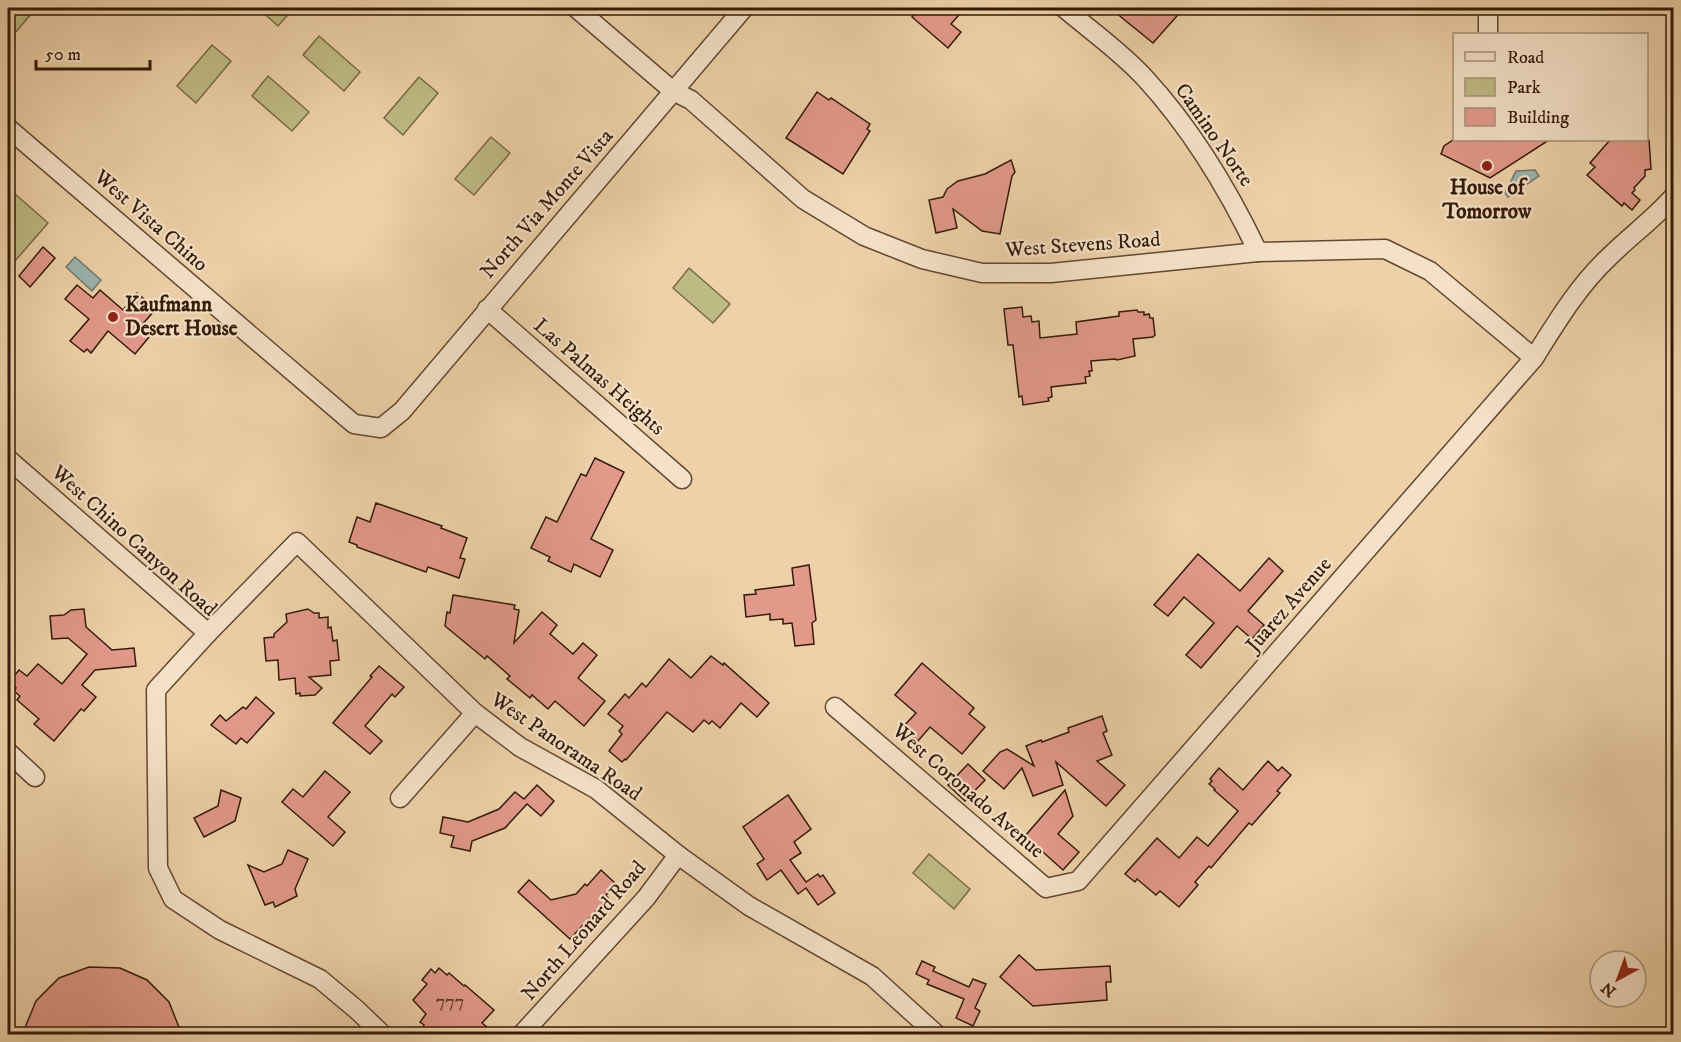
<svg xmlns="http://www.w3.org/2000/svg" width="1681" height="1042" font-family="'IM FELL DW Pica',serif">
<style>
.green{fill:#beba84;stroke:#796a46;stroke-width:1.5}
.water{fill:#9bb5b0;stroke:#72776d;stroke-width:1.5}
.building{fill:#e2998a;stroke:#341a09;stroke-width:1.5}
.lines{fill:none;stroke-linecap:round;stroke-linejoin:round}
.street-casing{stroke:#624831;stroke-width:21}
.street{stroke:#f4e1c7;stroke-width:18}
.poi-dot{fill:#8f2418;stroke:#f4e1c7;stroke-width:2}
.labels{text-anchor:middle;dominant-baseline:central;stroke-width:4.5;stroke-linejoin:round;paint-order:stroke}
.number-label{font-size:18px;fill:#603a29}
.street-label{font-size:21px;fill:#341a09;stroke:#f4e1c7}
.poi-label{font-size:21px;font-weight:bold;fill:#341a09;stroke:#f4e1c7}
</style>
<rect width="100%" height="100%" fill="#eed1a9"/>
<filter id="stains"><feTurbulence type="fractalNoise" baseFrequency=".00333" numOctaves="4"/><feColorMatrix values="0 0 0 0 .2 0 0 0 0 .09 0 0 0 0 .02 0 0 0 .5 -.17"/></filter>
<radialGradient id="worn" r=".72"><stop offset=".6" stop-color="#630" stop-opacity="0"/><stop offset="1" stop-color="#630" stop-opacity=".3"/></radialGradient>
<g class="green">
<path d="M8,8H26L32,13L8,41Z"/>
<path d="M261,8H294L278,26L259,9Z"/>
<path d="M319,36L360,72L344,91L303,55Z"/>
<path d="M212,45L231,61L196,103L177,86Z"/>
<path d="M268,76L309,112L292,131L252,96Z"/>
<path d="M419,77L438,93L403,135L384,118Z"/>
<path d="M491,137L510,153L474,195L455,179Z"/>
<path d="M14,193L48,223L8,269V200Z"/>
<path d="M689,268L730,304L713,323L673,288Z"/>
<path d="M929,854L970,889L954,909L913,873Z"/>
</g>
<g class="water">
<path d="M1535,170L1539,176L1508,197L1505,193L1516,171Z"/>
<path d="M75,257L101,280L92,291L66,267Z"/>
</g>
<g class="building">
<path d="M919,8H965L951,24L961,32L948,48L912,17Z"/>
<path d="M1110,8H1184L1153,43Z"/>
<path d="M817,92L829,100L831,98L870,124L867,129L870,131L843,174L786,138Z"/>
<path d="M1453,140H1549L1490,178L1441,154L1444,146Z"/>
<path d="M1610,140H1649L1651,169L1645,170V176L1634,188L1635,190L1632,193L1640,200L1632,210L1624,203L1622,206L1587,175L1595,167L1590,163Z"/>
<path d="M1011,160L1015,172L1012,176L1000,234L982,231L953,209L957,228L936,233L929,200L943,197L947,189L958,181L985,174Z"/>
<path d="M43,247L55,258L30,287L19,276Z"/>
<path d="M77,285L93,298L100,290L123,310L137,293L156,309L139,328L149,337L135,354L108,331L91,353L87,349L84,352L70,341L89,319L65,299Z"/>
<path d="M1022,307L1023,317L1031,316L1032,322L1039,321L1040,338L1077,334L1076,322L1119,316V312L1137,310L1138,312H1144V315L1149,314L1150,318H1153L1155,335L1153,337L1133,339L1135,356L1117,360L1115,359L1091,361L1092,371H1089L1090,376L1085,377L1086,383L1051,387L1052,397L1048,398L1049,401L1023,405L1022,396L1019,397L1013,345H1008L1004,309Z"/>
<path d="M595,458L624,472L591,539L613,550L600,577L574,564L571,572L548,561L550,557L531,548L546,517L557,522L581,474L586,476Z"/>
<path d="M376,503L442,526L441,528L467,538L460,558L465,559L459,578L428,567L426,572L357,547V545L349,542L357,517L370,522Z"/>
<path d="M1198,554L1240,591L1269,558L1283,571L1248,611L1264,625L1252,639L1237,626L1201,668L1186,655L1214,623L1184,597L1168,616L1154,605Z"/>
<path d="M809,565L816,620L812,623L814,644L795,646L792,623L783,624V619L770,620V614L746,617L744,595L756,594L755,590L794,585L792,568Z"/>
<path d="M453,595L515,605L514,609L519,610L514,643L542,612L557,625L550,634L573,654L583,643L597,655L578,678L605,701L584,726L555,701L548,709L532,695L530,698L507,679L510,676L487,656L485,659L445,626L447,612L450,613Z"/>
<path d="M84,609L86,627L112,650L134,648L136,666L95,670L82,685L96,697L84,711L81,709L54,741L34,724L39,719L17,700L20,696L14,691L16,688L9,682L19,670L27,676L38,664L62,684L87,654L68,638L52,639L50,616L64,615L71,610Z"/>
<path d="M308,609L314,613H319V618L328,617V628L331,627L333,641L337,640L339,660L330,661L331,675L309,677L322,688L315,695L300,696V693L296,694L295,678L279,680L278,660L266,661L264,638L274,637V634L287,622L286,614Z"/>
<path d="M711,656L723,665L724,663L769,703L757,717L741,703L720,728L712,721L709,724L704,720L693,732L667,712L626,760L625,759L622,762L609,751L622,734L619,731L623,726L608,714L625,694L629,698L642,683L646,687L669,659L691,678Z"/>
<path d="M922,663L974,708L969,714L985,727L962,754L930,727L918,741L902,728L916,713L895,695Z"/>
<path d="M379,666L404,687L395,697L392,694L365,726L382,741L370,754L333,723L372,677L370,676Z"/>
<path d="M256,697L274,713L247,743L241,738L236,744L211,725L220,715L226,721L243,707L246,709Z"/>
<path d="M1102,716L1107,731L1103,733L1112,755L1097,761L1125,785L1106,806L1056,762L1063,785L1033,796L1022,768L1004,789L983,771L1000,752L1007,749L1034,766L1026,746L1041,740L1042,742L1069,732L1068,728Z"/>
<path d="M1268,761L1278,771L1282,767L1291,775L1277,791L1280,793L1252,825L1249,823L1211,868L1209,866L1195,882L1198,885L1179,907L1160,891L1156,895L1137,879L1135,882L1125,874L1157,838L1179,858L1197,837L1208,846L1238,811L1214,790L1215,789L1209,784L1212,781L1210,779L1219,768L1243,790Z"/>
<path d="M968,764L985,780L965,801L948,785Z"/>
<path d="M325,771L350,792L328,817L345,832L333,846L282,802L293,789L303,797Z"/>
<path d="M537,785L554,801L541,816L527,804L505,828L472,841L470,851L451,847L454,836L440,833L443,817L468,822L499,809L515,792L524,799Z"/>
<path d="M221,790L241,798L235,821L204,837L194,818L218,806Z"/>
<path d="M1065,790L1073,816L1058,834L1079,852L1063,870L1025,836Z"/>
<path d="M788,795L811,829L794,842L801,853L790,860L806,882L818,874L820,877L823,875L835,893L818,905L806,888L798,894L781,870L767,880L757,864L764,859L743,827Z"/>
<path d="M288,850L308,859L295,889L297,896L275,907L273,902L265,905L248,865L264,872L282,864Z"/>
<path d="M601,870L616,884L606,895L608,898L570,939L518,892L529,880L551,900L576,894L585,884L587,886Z"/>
<path d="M1019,955L1036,970L1110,966L1111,982H1106L1107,1000L1033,1006L1000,977Z"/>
<path d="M922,961L935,967L933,971L969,987L973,979L986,984L975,1008L980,1011L973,1026L956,1018L964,999L927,984L929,980L916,974Z"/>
<path d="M89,967L120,968L147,980L169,1002L182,1035H22L36,1001L59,978Z"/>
<path d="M439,968L447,975L449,973L464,986L465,985L494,1010L482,1023L487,1027L480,1035H431L423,1027L424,1025L420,1022L426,1014L413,1000L427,984L422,980L431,969L435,973Z"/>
</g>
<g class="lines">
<g class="street-casing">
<g id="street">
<path d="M576,8L673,91L691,100L803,199L864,236L922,259L982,273H1051L1258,252L1385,249L1430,271L1534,358"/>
<path d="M1064,8C1090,30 1120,51 1144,77C1191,128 1228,189 1258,252"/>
<path d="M1488,34V8"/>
<path d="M8,128L354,424L381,428L402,411L744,8"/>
<path d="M487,309L682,479"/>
<path d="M8,459L208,633"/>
<path d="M835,707L1046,888L1078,881L1534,358C1556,323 1578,286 1609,257C1630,236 1654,219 1674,196"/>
<path d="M8,752L35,777"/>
<path d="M400,798L475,713"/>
<path d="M382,1034L357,1010L320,979L220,930L173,899L158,868L156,690L208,633L297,542L475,713L520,747L596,789L678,855L749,906L872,976L936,1034"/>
<path d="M522,1034L646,898L678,855"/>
</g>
</g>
<use href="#street" class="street"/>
</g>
<g class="poi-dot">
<circle cx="1487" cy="166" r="6"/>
<circle cx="113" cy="317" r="6"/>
</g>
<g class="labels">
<g class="number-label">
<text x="450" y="1002">777</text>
</g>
<g class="street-label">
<text transform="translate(1214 135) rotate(55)">Camino Norte</text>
<text transform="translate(547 204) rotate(-49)">North Via Monte Vista</text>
<text transform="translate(151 221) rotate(41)">West Vista Chino</text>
<text transform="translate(1083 245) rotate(-4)">West Stevens Road</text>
<text transform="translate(599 377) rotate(41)">Las Palmas Heights</text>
<text transform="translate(134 541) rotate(42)">West Chino Canyon Road</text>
<text transform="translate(1289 605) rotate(-49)">Juarez Avenue</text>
<text transform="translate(566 747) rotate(34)">West Panorama Road</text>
<text transform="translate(968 791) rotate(41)">West Coronado Avenue</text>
<text transform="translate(584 931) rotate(-49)">North Leonard Road</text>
</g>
<g class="poi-label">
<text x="1487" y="188">House of<tspan x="1487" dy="24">Tomorrow</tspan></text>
<text x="125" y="305" text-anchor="start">Kaufmann<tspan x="125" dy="24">Desert House</tspan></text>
</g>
</g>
<rect width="1681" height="1042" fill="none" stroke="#eed1a9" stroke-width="30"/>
<rect x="9" y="9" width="1663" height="1024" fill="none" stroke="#341a09" stroke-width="3"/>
<rect x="15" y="15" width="1651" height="1012" fill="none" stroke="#341a09" stroke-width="1.5"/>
<rect x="1453" y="33" width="195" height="108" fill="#f4e1c7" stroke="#a7917b" stroke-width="1.5"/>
<rect x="1465" y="52" width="30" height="9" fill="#f4e1c7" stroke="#a7917b" stroke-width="1.5"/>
<text x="1507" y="63" font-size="18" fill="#341a09">Road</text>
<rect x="1465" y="78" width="30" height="18" fill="#beba84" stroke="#a7917b" stroke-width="1.5"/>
<text x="1507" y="93" font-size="18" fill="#341a09">Park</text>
<rect x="1465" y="108" width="30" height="18" fill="#e2998a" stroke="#a7917b" stroke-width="1.5"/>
<text x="1507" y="123" font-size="18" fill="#341a09">Building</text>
<g transform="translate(1618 979) rotate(221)"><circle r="28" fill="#f4e1c7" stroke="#a7917b" stroke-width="1.5"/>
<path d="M0-4.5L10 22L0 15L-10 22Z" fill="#8f2418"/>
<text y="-9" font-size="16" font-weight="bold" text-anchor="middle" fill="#341a09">N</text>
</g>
<path d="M36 60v9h114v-9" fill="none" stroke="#341a09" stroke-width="3"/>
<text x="45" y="60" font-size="18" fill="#341a09" stroke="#f4e1c7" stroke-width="4.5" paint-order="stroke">50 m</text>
<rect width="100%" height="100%" filter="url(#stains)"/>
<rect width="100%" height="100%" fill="url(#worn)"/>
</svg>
